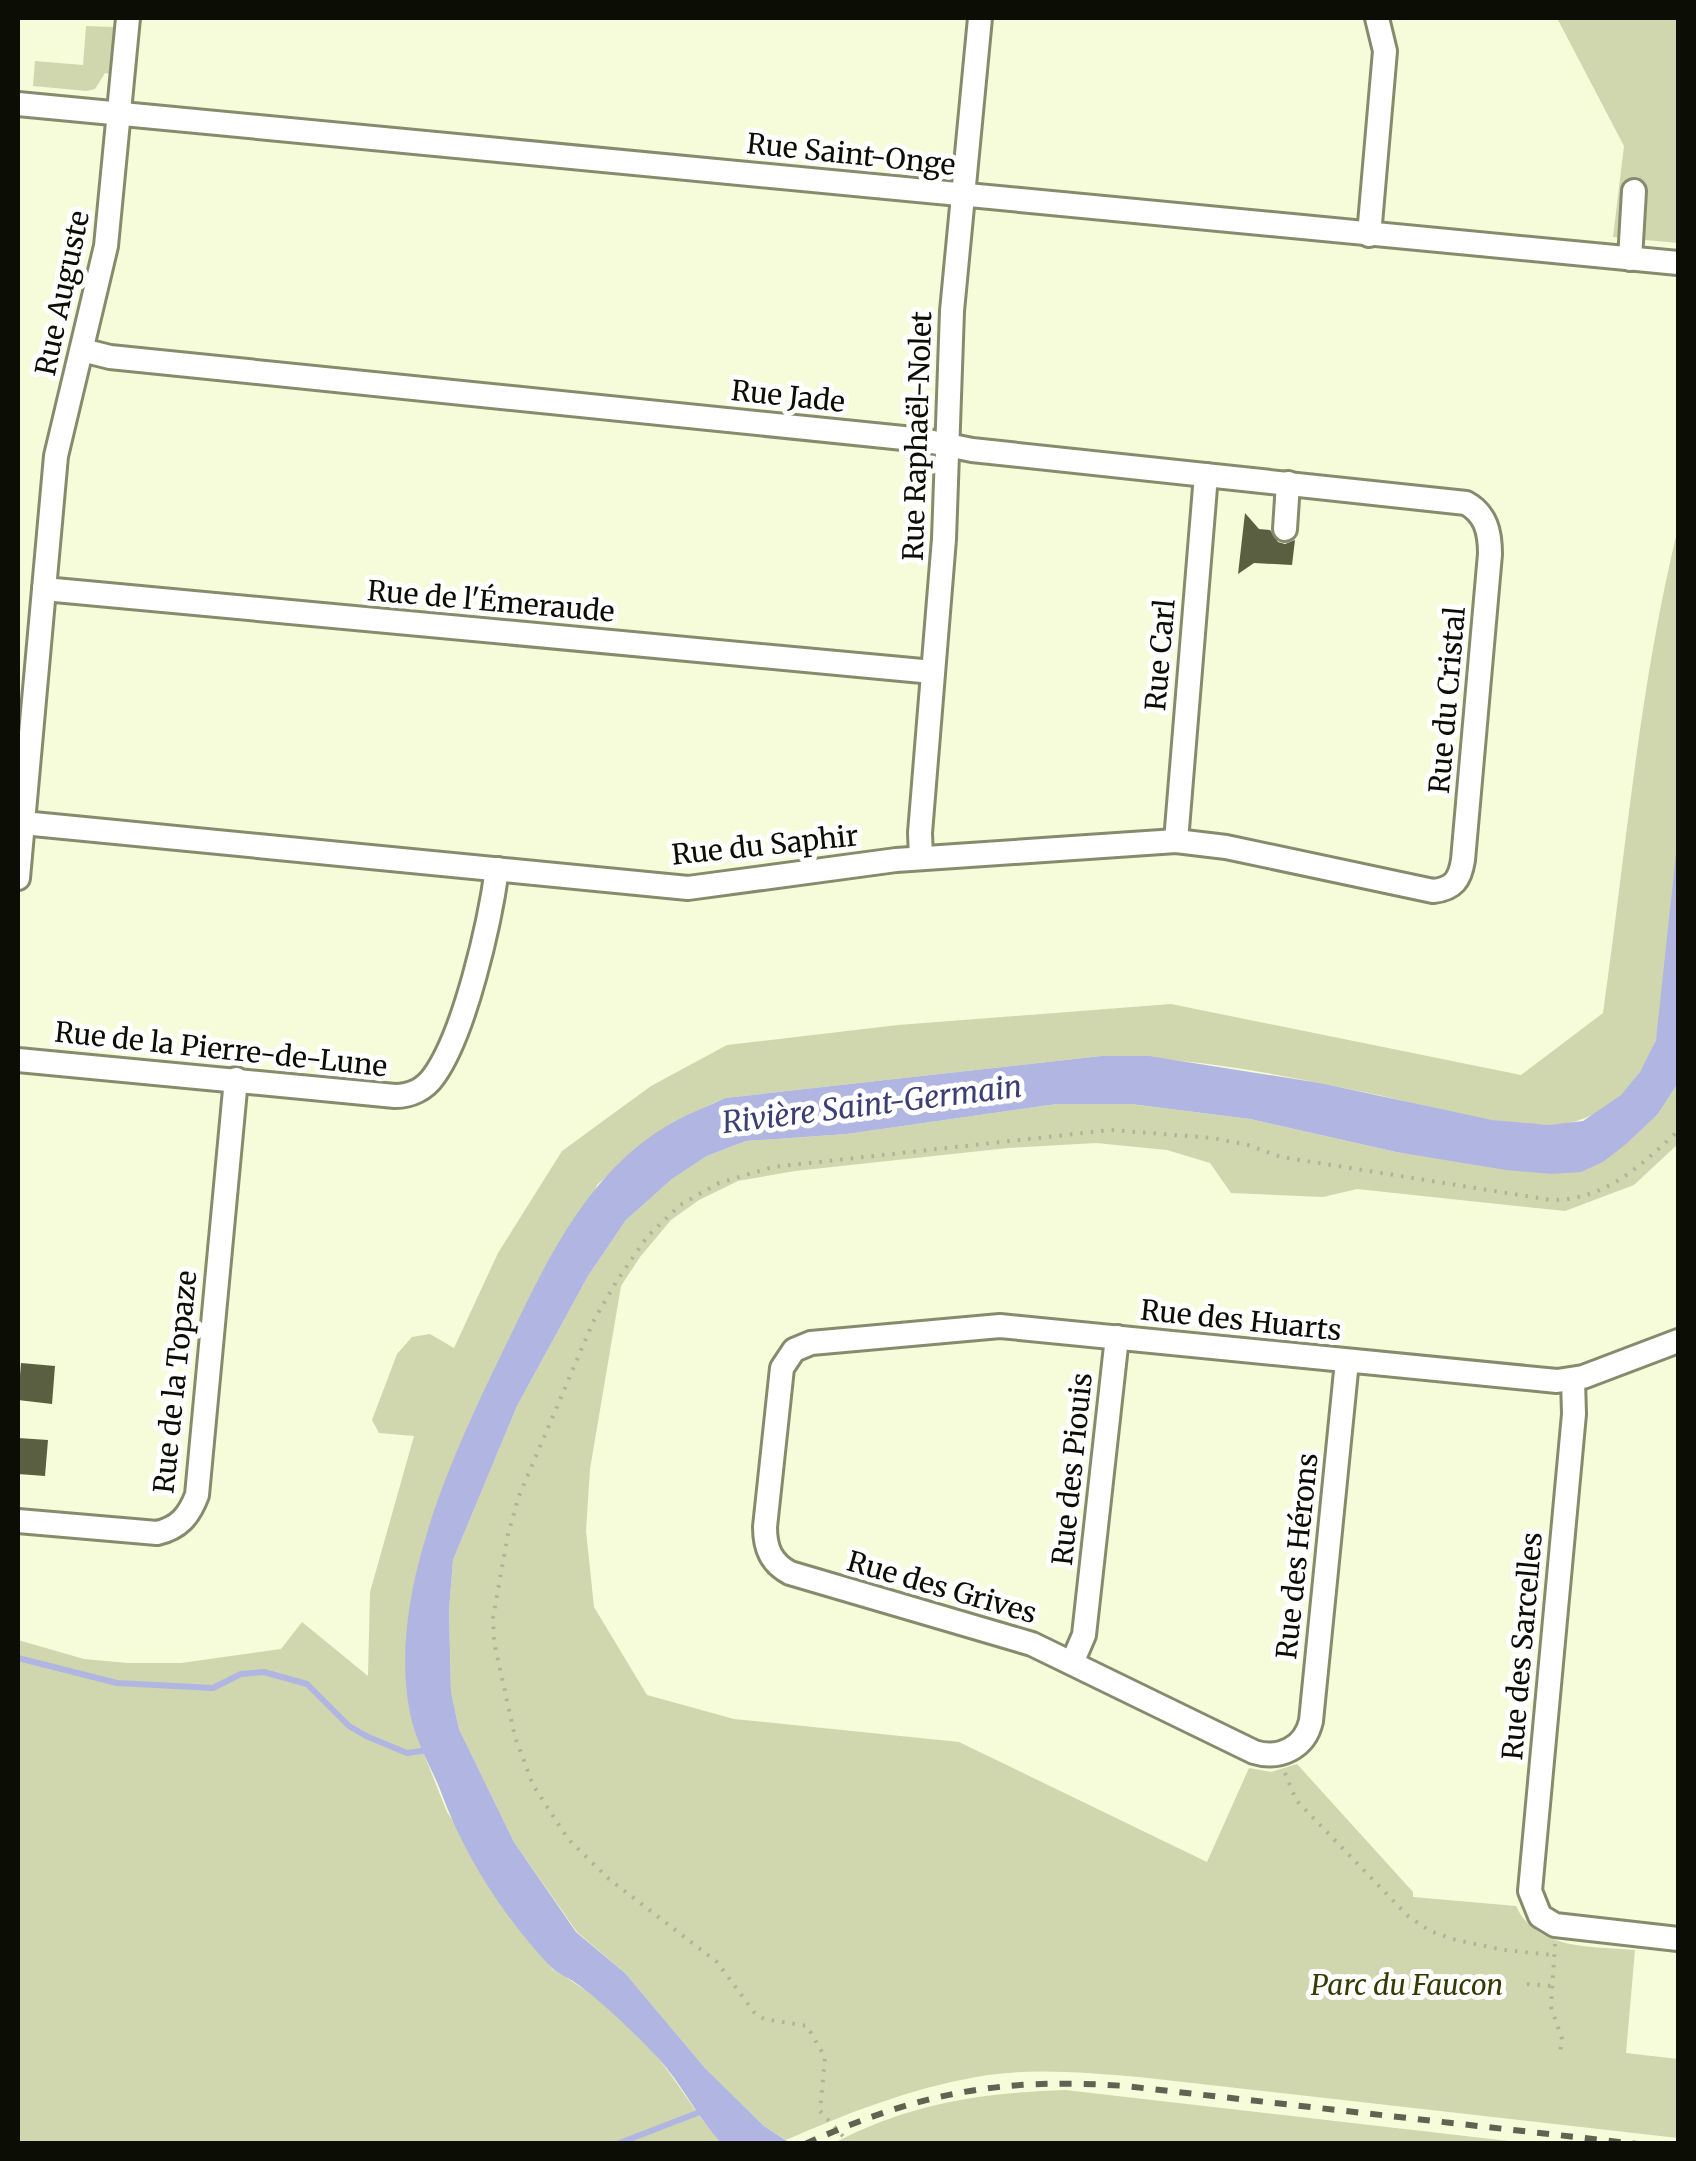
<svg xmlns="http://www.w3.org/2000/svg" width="1696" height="2161" font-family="Merriweather,serif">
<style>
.green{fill:#d0d7ae}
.water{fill:#b0b6e1}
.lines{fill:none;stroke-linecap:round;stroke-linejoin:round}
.stream{stroke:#b0b6e1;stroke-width:6}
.building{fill:#5b5f42}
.minor-casing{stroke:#878b6d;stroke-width:28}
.path{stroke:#afb399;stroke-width:4;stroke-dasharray:2.5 8;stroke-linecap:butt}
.minor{stroke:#fff;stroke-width:22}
.rail{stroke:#616352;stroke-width:6;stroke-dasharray:12 12;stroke-linecap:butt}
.labels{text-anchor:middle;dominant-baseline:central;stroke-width:10;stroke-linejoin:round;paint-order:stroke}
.street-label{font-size:28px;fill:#0c0d04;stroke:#fff}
.park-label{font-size:28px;font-style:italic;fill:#363a03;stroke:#fff}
.water-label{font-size:30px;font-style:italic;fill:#3b3f75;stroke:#fff}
</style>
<rect width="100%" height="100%" fill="#f6fbda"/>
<g class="green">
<path d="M1557,18H1678V243L1613,237L1624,146Z"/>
<path d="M86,26L114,27L110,74L105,73L95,89L87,91L33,86L35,61L83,65Z"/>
<path d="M1678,528C1678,629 1683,731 1678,831C1677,859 1672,886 1670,914C1667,951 1667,1008 1655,1042C1639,1087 1599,1125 1549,1125C1492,1125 1434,1108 1378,1095C1288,1076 1194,1057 1101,1056L725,1098L675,1121L644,1143L597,1185L407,1636L408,1687L414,1729L447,1812L552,1969C594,1993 636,2028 665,2067C684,2092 700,2120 721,2143H18V1640L84,1659L128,1663H181L281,1649L302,1622L368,1676L370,1592L414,1436L379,1433L372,1420L397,1354L412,1337L430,1334L454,1348L498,1253L562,1151L651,1086L727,1045L898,1025L1171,1004L1521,1075L1603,1013C1626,851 1639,687 1678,528Z"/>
<path d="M1678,1083V1144L1634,1185L1565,1211L1357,1189L1323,1197L1231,1193L1210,1163L1167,1150L1096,1143L1008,1148L795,1171L738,1181L699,1200L671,1220L640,1257L621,1286L590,1469L586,1531L594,1607L647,1695L734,1719L959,1742L1207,1862L1249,1768L1271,1772L1297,1764L1413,1892V1897L1516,1906C1537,1951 1593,1946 1635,1950L1626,2053L1678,2059V2138L1139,2077C1086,2073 1029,2067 976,2077C909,2089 848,2113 786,2140L764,2126L705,2068L625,1973L577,1932L514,1842L459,1729L451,1692L449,1610L453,1560L517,1406L588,1276L626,1220L672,1179L707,1156L746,1141L847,1134L1057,1104H1131L1250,1119L1396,1152L1551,1174L1603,1162L1658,1114Z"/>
<path d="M1065,2090L1526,2143H834C910,2103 980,2093 1065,2090Z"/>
</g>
<path class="water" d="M1678,834V1083L1658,1114L1626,1144L1603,1162L1581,1172L1551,1174L1506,1170L1396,1152L1250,1119L1131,1104H1057L847,1134L746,1141L707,1156L672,1179L626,1220L588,1276L517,1406L453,1560L449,1610L451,1692L459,1729L514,1842L576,1932L625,1973L705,2068L764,2126L790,2143H721C697,2117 682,2084 658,2058C633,2032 608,2007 580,1986C570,1978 557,1974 549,1965C503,1916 464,1855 441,1792C433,1771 421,1751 414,1729C380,1610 451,1458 502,1353C545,1265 586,1169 677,1120C692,1112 709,1106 725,1098L1101,1056H1149L1320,1083L1492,1120L1548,1125L1583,1121L1621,1095L1640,1072L1656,1040Z"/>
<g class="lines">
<g class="stream">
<path d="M18,1658L117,1683L213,1688L241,1674L264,1672L307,1684L349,1726L366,1736L407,1753L429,1750"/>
<path d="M617,2144L705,2110"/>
</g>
</g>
<g class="building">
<path d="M1245,513L1259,529L1270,530L1278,542L1285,544L1295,540L1292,565L1254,563L1238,574Z"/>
<path d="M21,1363L55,1366L52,1404L18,1400Z"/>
<path d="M18,1438L48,1440L45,1476L18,1474Z"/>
</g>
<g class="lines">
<g class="minor-casing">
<g id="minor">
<path d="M18,104L1678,263"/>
<path d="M1369,235L1385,51L1377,18"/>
<path d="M1630,259L1634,191"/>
<path d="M1285,529L1288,483"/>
<path d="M44,589L933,672"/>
<path d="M23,823L688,888L896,860L1176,841L1226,847L1433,891C1454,889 1460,879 1463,860L1490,554C1490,532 1486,514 1466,503L972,450L923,440L110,357L82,350"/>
<path d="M1176,841L1206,475"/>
<path d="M921,858L920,833L944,539L952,311L980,18"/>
<path d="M18,878L56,456L106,246L128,18"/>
<path d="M18,1060L395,1096C411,1096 425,1089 434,1076C465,1033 490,922 497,869"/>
<path d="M1347,1361L1311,1721C1305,1748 1279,1760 1254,1752L1032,1644L790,1573C771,1563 765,1548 765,1527L782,1368L794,1350L811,1343L1000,1326L1557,1381L1583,1377L1678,1341"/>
<path d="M1573,1380L1574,1414L1530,1891L1540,1916L1555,1925L1678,1939"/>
<path d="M18,1521L157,1533C179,1528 189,1516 197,1495L236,1079"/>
<path d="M1072,1663L1084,1635L1117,1337"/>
</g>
</g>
<g class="path">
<path d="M18,1371H20"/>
<path d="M1285,1773L1296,1800L1408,1916L1430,1931L1456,1940L1504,1950L1554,1955"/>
<path d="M1555,1944L1551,2007L1562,2039L1560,2054"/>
<path d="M1527,1984L1552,1986"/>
<path d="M850,2144L820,2111L825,2057L807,2026L764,2019L754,2012L717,1962L609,1879L568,1839L533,1785L515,1737L494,1642L493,1618L508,1534L519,1496L593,1322L616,1282L647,1237L680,1205L719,1183L773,1167L1111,1130L1213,1138L1248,1145L1281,1157L1551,1200C1606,1200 1640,1166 1678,1131"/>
</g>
<use href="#minor" class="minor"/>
<path class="rail" d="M805,2144C918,2093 1001,2077 1125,2086L1637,2144"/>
</g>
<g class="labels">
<g class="street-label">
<text transform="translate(851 154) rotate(6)">Rue Saint-Onge</text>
<text transform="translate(62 293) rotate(-78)">Rue Auguste</text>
<text transform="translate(788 396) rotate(6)">Rue Jade</text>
<text transform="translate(917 436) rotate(-88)">Rue Raphaël-Nolet</text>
<text transform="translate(491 601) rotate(5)">Rue de l'Émeraude</text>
<text transform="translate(1160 655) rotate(-85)">Rue Carl</text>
<text transform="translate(1447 700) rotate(-85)">Rue du Cristal</text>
<text transform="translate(765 845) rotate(-6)">Rue du Saphir</text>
<text transform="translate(221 1049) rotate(6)">Rue de la Pierre-de-Lune</text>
<text transform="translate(1241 1320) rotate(6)">Rue des Huarts</text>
<text transform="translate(175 1382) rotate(-84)">Rue de la Topaze</text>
<text transform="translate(1072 1469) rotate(-84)">Rue des Piouis</text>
<text transform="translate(1297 1556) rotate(-84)">Rue des Hérons</text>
<text transform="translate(942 1587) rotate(16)">Rue des Grives</text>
<text transform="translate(1522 1646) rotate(-85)">Rue des Sarcelles</text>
</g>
<g class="park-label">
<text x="1407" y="1985">Parc du Faucon</text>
</g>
<g class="water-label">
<text transform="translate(872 1104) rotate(-7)">Rivière Saint-Germain</text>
</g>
</g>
<rect width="1696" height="2161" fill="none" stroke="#0c0d04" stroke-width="40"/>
</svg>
